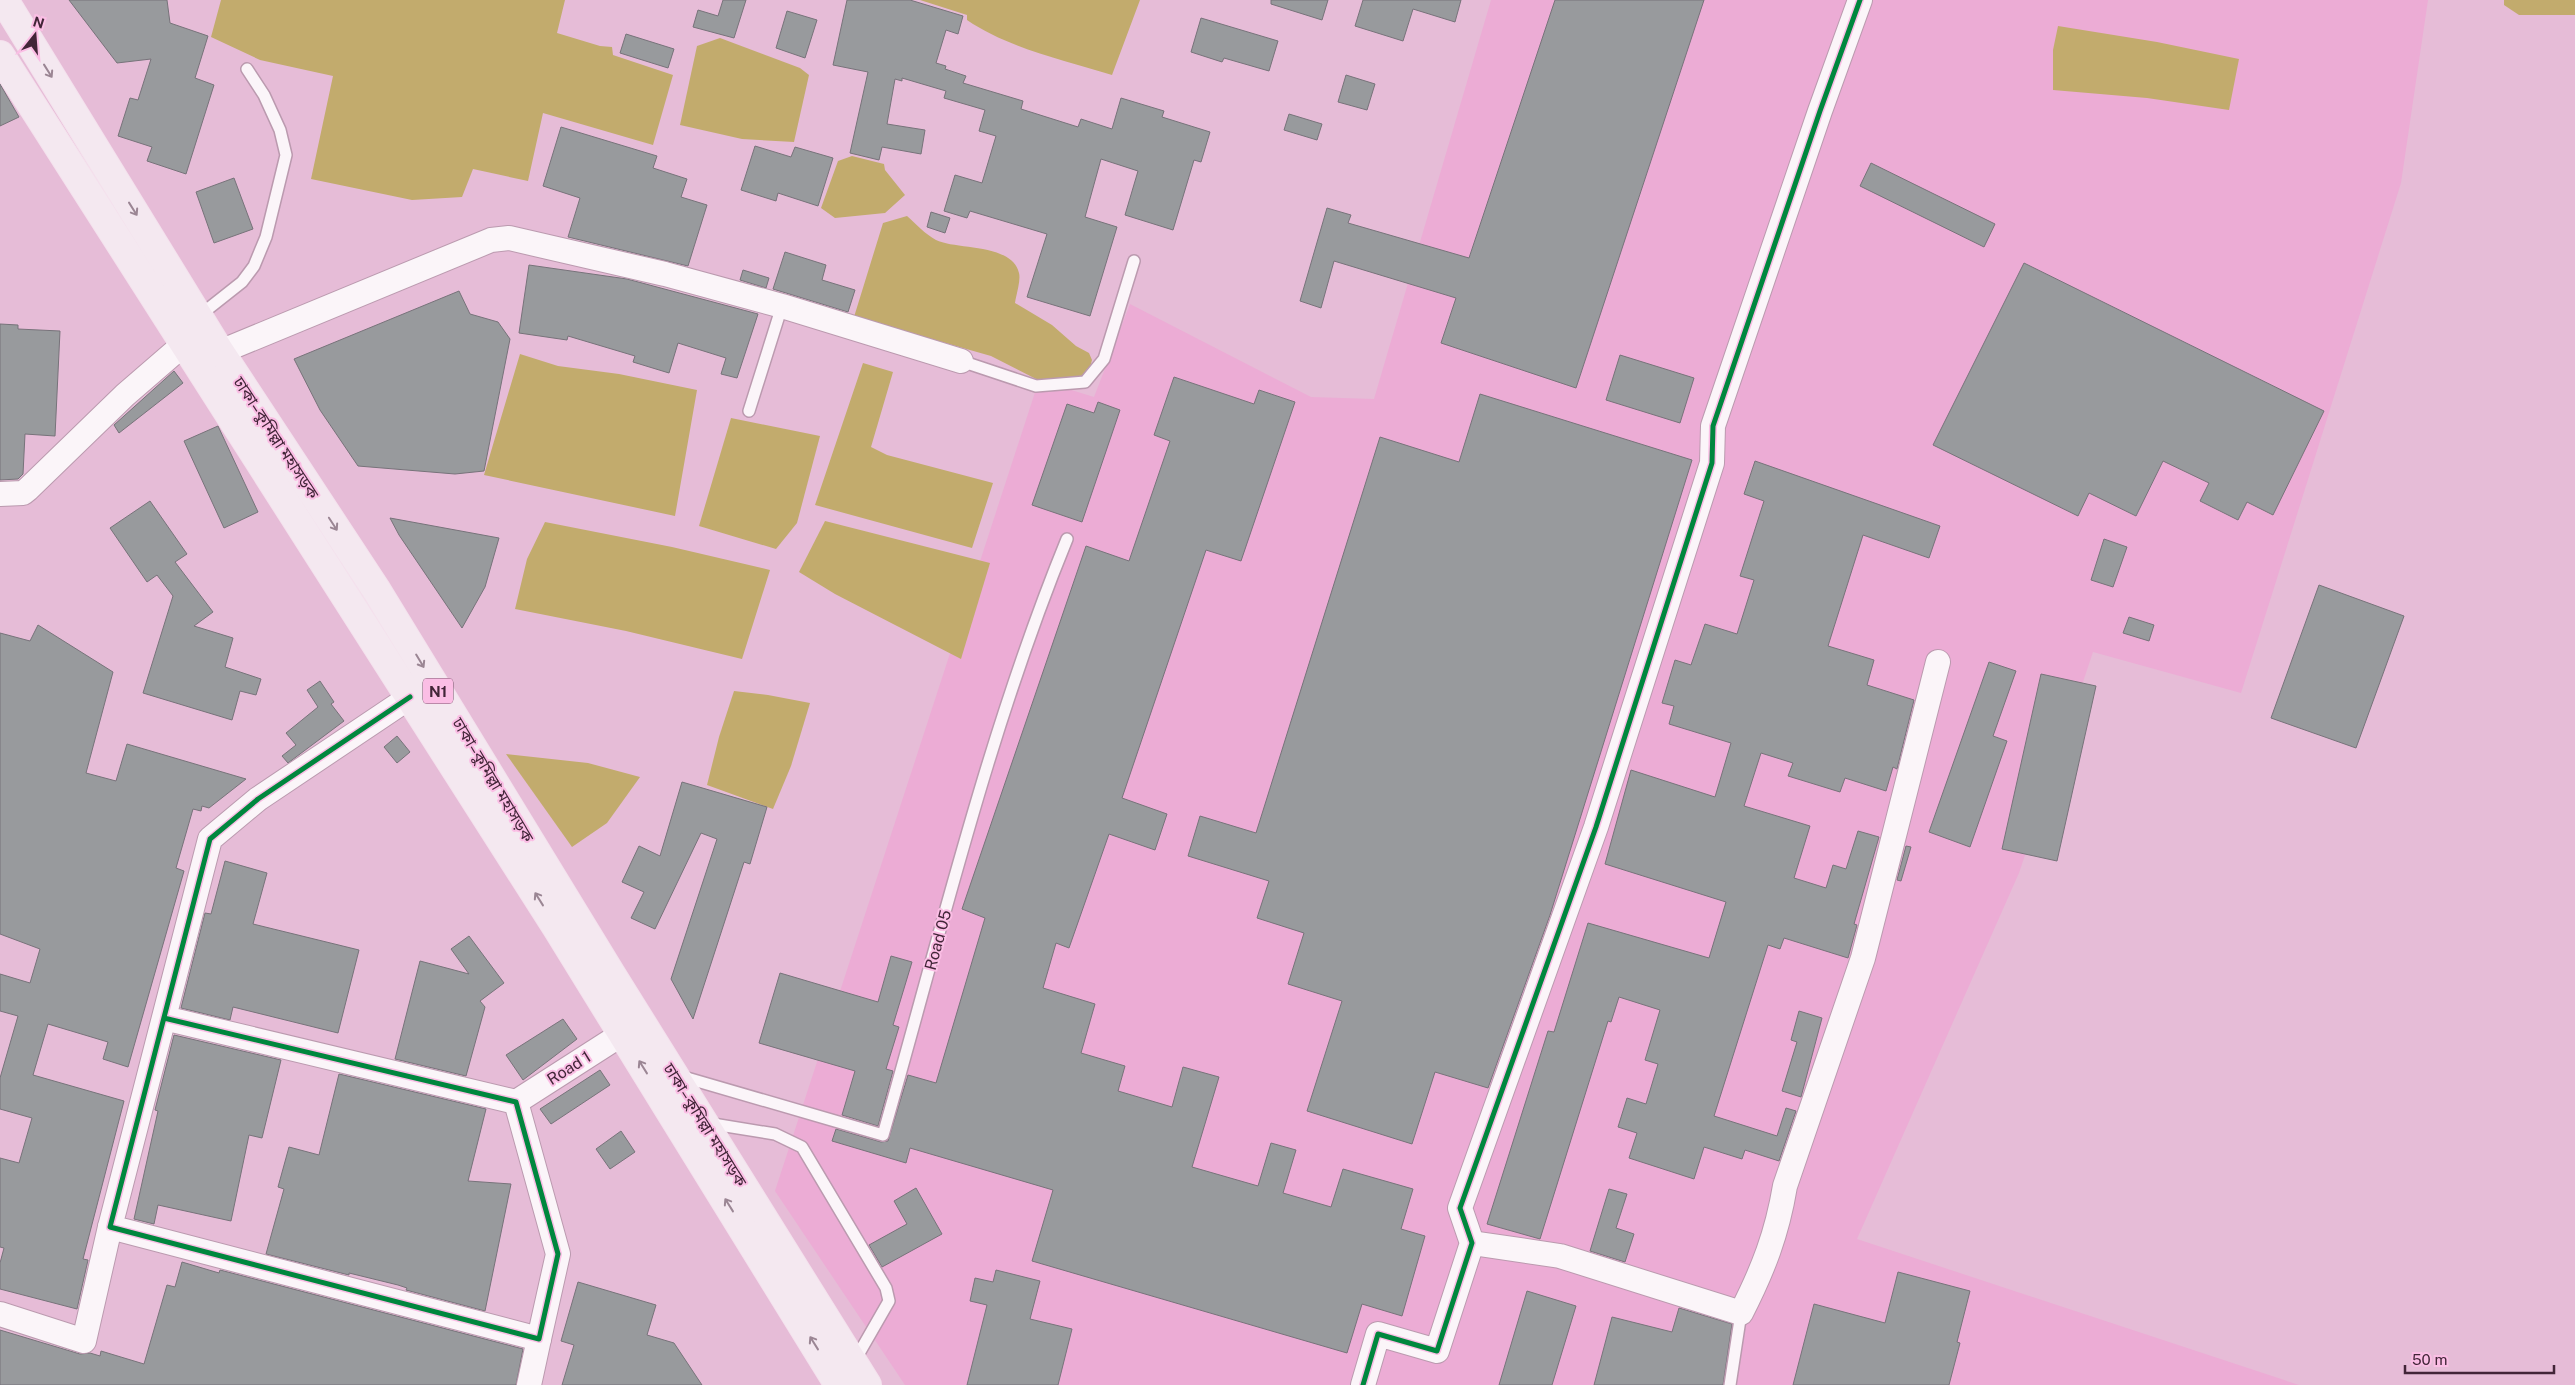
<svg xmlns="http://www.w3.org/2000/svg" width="2575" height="1385" font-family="'Public Sans','Noto Sans Bengali',sans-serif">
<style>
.built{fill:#ecacd5}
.water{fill:#c2ab6d}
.building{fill:#989a9d;stroke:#77737a}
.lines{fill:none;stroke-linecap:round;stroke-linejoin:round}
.service-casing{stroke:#bb9aaf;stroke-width:14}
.minor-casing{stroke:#bb9aaf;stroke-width:26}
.trunk-casing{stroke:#f4e1ed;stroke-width:30}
.service{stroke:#fbf5f9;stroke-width:11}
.minor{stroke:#fbf5f9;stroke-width:24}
.trunk{stroke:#f4e8f0;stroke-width:28}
.cycleway-casing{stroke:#fbbee5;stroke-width:8}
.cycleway{stroke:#00873e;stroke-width:5}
.oneway{stroke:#9b8694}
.labels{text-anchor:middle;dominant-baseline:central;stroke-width:4;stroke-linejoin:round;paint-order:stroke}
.shield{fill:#fbbee5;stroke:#7a536c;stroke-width:1}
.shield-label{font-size:15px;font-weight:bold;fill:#422538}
.street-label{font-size:16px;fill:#422538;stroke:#fbbee5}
</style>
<rect width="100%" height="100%" fill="#e6bcd7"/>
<path class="built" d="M1491,0H2428L2401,183L2241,693L2093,652L2019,873L1857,1239L2299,1385H905L775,1191L1039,380L1094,397L1130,304L1311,397L1374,399Z"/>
<g class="water">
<path d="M221,0H565L557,33L600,46L612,47L613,55L673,75L653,145L543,113L528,181L473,169L462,197L412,200L311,179L333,76L260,60L211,37Z"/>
<path d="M920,0H1140L1112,75C1064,60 1010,49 967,20V15Z"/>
<path d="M2504,0H2575V15H2519L2504,5Z"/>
<path d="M2058,26L2157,42L2239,59L2229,110L2147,98L2053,90V50Z"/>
<path d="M720,38L800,68L809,75L794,142L742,139L680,125L697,46Z"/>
<path d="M852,156L884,164L885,170L905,195L885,213L835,218L821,208L838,161Z"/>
<path d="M907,216C916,224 925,234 936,240C956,250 1012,243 1019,273C1021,281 1016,295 1015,303L1052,325L1076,346L1089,353L1092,360L1089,371L1071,385L1036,379L991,356L854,317L883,223Z"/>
<path d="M520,354L558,366L619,374L697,390L675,516L484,475Z"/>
<path d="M863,363L893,372L871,447L887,455L993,483L972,548L815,505Z"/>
<path d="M731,418L820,436L797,523L776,549L699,526Z"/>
<path d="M825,521L990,563L961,659L835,594L799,572Z"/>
<path d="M545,522L672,547L770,570L742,659L626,631L515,609L527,559Z"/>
<path d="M734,691L768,695L810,703L791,766L773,809L707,785L719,737Z"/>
<path d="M506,754L588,763L640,777L607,823L572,847Z"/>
</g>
<g class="building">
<path d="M69,0H167L170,23L208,36L195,78L214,85L186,174L147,161L152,147L118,136L130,98L138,100L151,59L117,63Z"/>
<path d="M723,0H746L734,38L693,27L698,10L718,16Z"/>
<path d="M847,0H910L963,16L958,34L946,30L936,63L946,66L945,69L966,76L963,83L1023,101L1021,109L1078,127L1081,119L1112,129L1121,98L1164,111L1162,117L1210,132L1201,162L1194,160L1173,230L1125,215L1138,171L1101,159L1085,217L1117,227L1090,316L1027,297L1047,234L970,211L967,218L944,211L955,175L982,183L996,136L979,131L985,110L944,98L946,91L902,78V81L895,79L887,124L925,130L921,154L882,147L879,160L850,153L868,72L833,65Z"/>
<path d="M1271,0H1328L1322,20L1271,4Z"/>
<path d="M1363,0H1461L1455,22L1413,9L1403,41L1355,26Z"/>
<path d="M1555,0H1704L1576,388L1441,343L1456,298L1334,261L1321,308L1300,301L1327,208L1351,215L1348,223L1469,258Z"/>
<path d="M787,11L817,20L805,58L776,48Z"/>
<path d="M1201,18L1278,41L1269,71L1224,58L1222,62L1191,52Z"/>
<path d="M626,34L674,49L668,68L620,53Z"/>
<path d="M1346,75L1375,84L1367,110L1338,102Z"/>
<path d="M0,84L19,117L0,126Z"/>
<path d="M1289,114L1322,124L1317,140L1284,130Z"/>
<path d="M561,127L657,156L653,168L687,179L681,197L707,205L688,266L568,237L580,198L543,186Z"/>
<path d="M755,146L791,157L795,147L833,158L818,206L778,193L776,201L741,190Z"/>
<path d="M1871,163L1995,224L1984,247L1860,186Z"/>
<path d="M234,178L253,229L214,243L196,192Z"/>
<path d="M931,212L950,218L945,233L927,227Z"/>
<path d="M785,252L826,265L822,280L855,290L848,312L773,289Z"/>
<path d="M2024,263L2324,411L2273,515L2247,502L2238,520L2200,501L2209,483L2163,461L2136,516L2089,493L2078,516L1933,445Z"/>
<path d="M529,265L627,279L758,314L737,378L721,374L726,358L678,343L669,373L633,362L635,356L568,336L567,340L519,333Z"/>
<path d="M743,270L769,278L766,288L740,280Z"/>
<path d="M459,291L470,314L498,322L510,339L484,471L455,474L358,466L320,410L294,359Z"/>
<path d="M0,324L18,325V329L60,331L55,436L25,434L23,474L18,479L0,480Z"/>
<path d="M1620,355L1694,378L1680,423L1606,400Z"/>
<path d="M174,371L183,383L119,433L114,425Z"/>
<path d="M1174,377L1254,404L1259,390L1295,402L1241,561L1206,550L1122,798L1167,814L1155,850L1109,834L1069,948L1056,943L1043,988L1095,1004L1081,1053L1125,1066L1118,1091L1172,1107L1183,1067L1219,1077L1192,1167L1258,1186L1271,1143L1296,1150L1283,1193L1331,1207L1343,1169L1413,1189L1401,1229L1425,1236L1402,1316L1362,1304L1347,1353L1032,1261L1053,1190L910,1148L906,1163L832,1141L836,1129L881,1142L888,1141L908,1075L936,1083L985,918L962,909L1086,546L1129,561L1170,441L1154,435Z"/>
<path d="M1480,394L1692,460L1550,915L1488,1088L1435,1072L1412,1144L1307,1111L1342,1001L1288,984L1304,933L1257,918L1269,881L1188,856L1200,816L1256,833L1380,437L1459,462Z"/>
<path d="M1098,402L1120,410L1082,522L1032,505L1067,404L1094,413Z"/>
<path d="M218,426L258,512L224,528L184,441Z"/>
<path d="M1755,461L1940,526L1929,558L1863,535L1828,646L1874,660L1867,685L1914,700L1897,769L1893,767L1886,791L1845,778L1840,792L1788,776L1793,763L1761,753L1744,806L1810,826L1794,878L1826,888L1833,865L1846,869L1858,831L1879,837L1854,924L1857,925L1848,958L1784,938L1780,949L1768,945L1714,1116L1777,1136L1786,1108L1796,1111L1779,1161L1745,1150L1742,1159L1704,1147L1694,1179L1629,1158L1637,1133L1618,1127L1627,1098L1646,1104L1658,1064L1645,1060L1660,1010L1619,997L1611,1022L1608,1021L1540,1239L1487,1224L1548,1031L1554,1032L1588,923L1709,958L1726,902L1605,864L1631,770L1715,797L1731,743L1669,724L1674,706L1662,703L1675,660L1691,665L1705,624L1737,634L1754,580L1740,576L1764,501L1744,494Z"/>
<path d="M150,501L187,554L175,562L213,612L194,626L233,638L225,667L261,679L256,695L240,691L232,720L143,693L173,596L157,575L147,582L110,528Z"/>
<path d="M390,518L499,538L485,587L462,628L399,535Z"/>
<path d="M2104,539L2127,547L2113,587L2091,580Z"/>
<path d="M2319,585L2404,616L2356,748L2271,718Z"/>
<path d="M2129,617L2154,625L2149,641L2123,633Z"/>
<path d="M38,625L113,672L86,773L116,781L127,744L246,779L209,808L202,806L201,811L193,809L176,868L184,871L128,1067L103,1059L108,1042L48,1024L33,1075L124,1101L83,1259L88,1260L77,1309L0,1289V1263L4,1248L0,1247V1158L19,1163L32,1118L0,1109V1078L18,1016L0,1011V974L30,983L40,949L0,934V633L30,641Z"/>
<path d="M1989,662L2016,671L1993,736L2007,741L1970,847L1929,832Z"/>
<path d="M2041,674L2096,686L2057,861L2002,849Z"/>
<path d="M320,681L334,702L331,704L344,721L288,763L282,756L296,745L286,733L318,707L307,690Z"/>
<path d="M397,736L410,752L397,763L384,747Z"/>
<path d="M682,782L767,807L750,864L744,862L693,1019L671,979L717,839L701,833L655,929L631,918L644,892L622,882L639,846L660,856Z"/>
<path d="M1906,846L1911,847L1901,881L1897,880Z"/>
<path d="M225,861L267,873L253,924L359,950L338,1033L233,1007L230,1020L181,1008L205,913L211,914Z"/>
<path d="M469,936L504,983L480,1001L485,1007L466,1076L395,1059L420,961L469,974L451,949Z"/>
<path d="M891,956L912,962L893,1025L899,1027L886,1069L893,1071L878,1126L842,1115L855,1071L759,1043L780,973L878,1002Z"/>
<path d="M1799,1011L1822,1018L1801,1097L1782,1091L1797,1042L1791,1040Z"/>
<path d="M563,1019L577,1039L523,1080L506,1055Z"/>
<path d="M174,1035L281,1060L262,1138L249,1135L231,1221L158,1205L154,1224L134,1219L158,1111L155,1110Z"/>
<path d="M600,1070L610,1085L551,1124L540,1109Z"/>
<path d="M339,1074L486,1109L468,1181L511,1184L485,1311L406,1290L407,1288L398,1285L349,1273V1275L266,1254L284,1189L278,1187L289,1147L319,1155Z"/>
<path d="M621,1131L635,1152L610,1169L596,1149Z"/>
<path d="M916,1188L942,1234L882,1267L869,1245L907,1224L894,1201Z"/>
<path d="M1609,1189L1627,1194L1616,1228L1634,1234L1625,1262L1590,1251Z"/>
<path d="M182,1262L219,1273L220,1270L523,1349L516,1385H0V1330L80,1354L90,1353L100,1356L101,1351L144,1364L167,1285L175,1287Z"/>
<path d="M996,1270L1040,1281L1030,1319L1072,1329L1058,1385H967L987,1305L970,1301L975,1278L993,1282Z"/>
<path d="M1898,1272L1970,1291L1957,1342L1960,1343L1949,1385H1793L1814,1304L1885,1323Z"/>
<path d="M578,1282L656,1305L647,1335L674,1343L702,1385H562L574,1345L561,1341Z"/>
<path d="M1527,1291L1576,1306L1552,1385H1499Z"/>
<path d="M1679,1308L1732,1324L1723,1385H1594L1612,1317L1672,1332Z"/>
</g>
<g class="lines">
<g class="service-casing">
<g id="service">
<path d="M199,316L242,282L254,266L266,237L286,155L280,130L264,95L247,69"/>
<path d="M961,361L1036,386L1085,382L1104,359L1134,261"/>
<path d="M749,411L782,306"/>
<path d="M680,1076L883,1135C940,936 988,732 1067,539"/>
<path d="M707,1123L775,1134L802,1147L886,1288L889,1301L854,1362"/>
<path d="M1730,1385L1741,1313"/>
</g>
</g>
<g class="minor-casing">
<g id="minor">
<path d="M220,352L491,240L509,238L665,274L782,306L961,361"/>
<path d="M0,494L23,493L28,489L125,395L184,344"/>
<path d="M164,1018L516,1102L558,1254L539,1339L110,1227L210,839L258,799L410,697"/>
<path d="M516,1102L622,1034"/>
<path d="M1472,1243L1560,1256L1741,1313C1763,1270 1777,1234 1785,1186L1863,958L1938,662"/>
<path d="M0,1314L84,1341L110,1227"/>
<path d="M529,1385L539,1339"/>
<path d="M1363,1385L1378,1334L1437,1351L1472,1243L1460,1208L1596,827L1712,463L1713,426L1820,111L1860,0"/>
</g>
</g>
<g class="trunk-casing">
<g id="trunk">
<path d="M4,0L220,352L377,591L611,974L867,1385"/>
<path d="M0,55L557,928L839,1385"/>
</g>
</g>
<use href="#service" class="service"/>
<use href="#minor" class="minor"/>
<use href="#trunk" class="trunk"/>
<g class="cycleway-casing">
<g id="cycleway">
<path d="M164,1018L516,1102L558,1254L539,1339L110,1227L210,839L258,799L410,697"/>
<path d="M1363,1385L1378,1334L1437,1351L1472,1243L1460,1208L1596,827L1712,463L1713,426L1820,111L1860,0"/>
</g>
</g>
<use href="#cycleway" class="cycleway"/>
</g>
<defs><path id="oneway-shaft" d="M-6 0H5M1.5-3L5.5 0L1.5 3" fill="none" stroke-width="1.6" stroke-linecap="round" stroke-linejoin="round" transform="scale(1.25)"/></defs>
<g class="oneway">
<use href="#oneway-shaft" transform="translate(48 71) rotate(58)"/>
<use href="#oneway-shaft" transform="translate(133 209) rotate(58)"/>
<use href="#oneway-shaft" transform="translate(333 524) rotate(57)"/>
<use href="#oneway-shaft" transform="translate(420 661) rotate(59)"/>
<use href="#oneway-shaft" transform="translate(539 899) rotate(-122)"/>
<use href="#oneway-shaft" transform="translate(643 1067) rotate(-122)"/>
<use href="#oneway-shaft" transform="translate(729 1205) rotate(-122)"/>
<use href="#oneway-shaft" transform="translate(814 1343) rotate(-122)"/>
</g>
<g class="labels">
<rect class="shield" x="423" y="678.5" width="30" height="25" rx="4"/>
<g class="shield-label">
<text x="438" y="691">N1</text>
</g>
<g class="street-label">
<text transform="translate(276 438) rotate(57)">ঢাকা–কুমিল্লা মহাসড়ক</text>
<text transform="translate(493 780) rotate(59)">ঢাকা–কুমিল্লা মহাসড়ক</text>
<text transform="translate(938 940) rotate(-75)">Road 05</text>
<text transform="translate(569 1068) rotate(-32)">Road 1</text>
<text transform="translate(705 1125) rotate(58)">ঢাকা–কুমিল্লা মহাসড়ক</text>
</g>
</g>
<g transform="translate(35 35) rotate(17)" stroke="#fbbee5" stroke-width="4" paint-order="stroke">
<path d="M0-4L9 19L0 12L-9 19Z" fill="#422538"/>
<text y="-8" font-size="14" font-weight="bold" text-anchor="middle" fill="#422538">N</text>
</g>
<path d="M2405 1365v8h149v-8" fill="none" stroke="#422538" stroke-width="2.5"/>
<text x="2412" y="1365" font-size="15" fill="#422538" stroke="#fbbee5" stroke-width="4" paint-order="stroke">50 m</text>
</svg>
